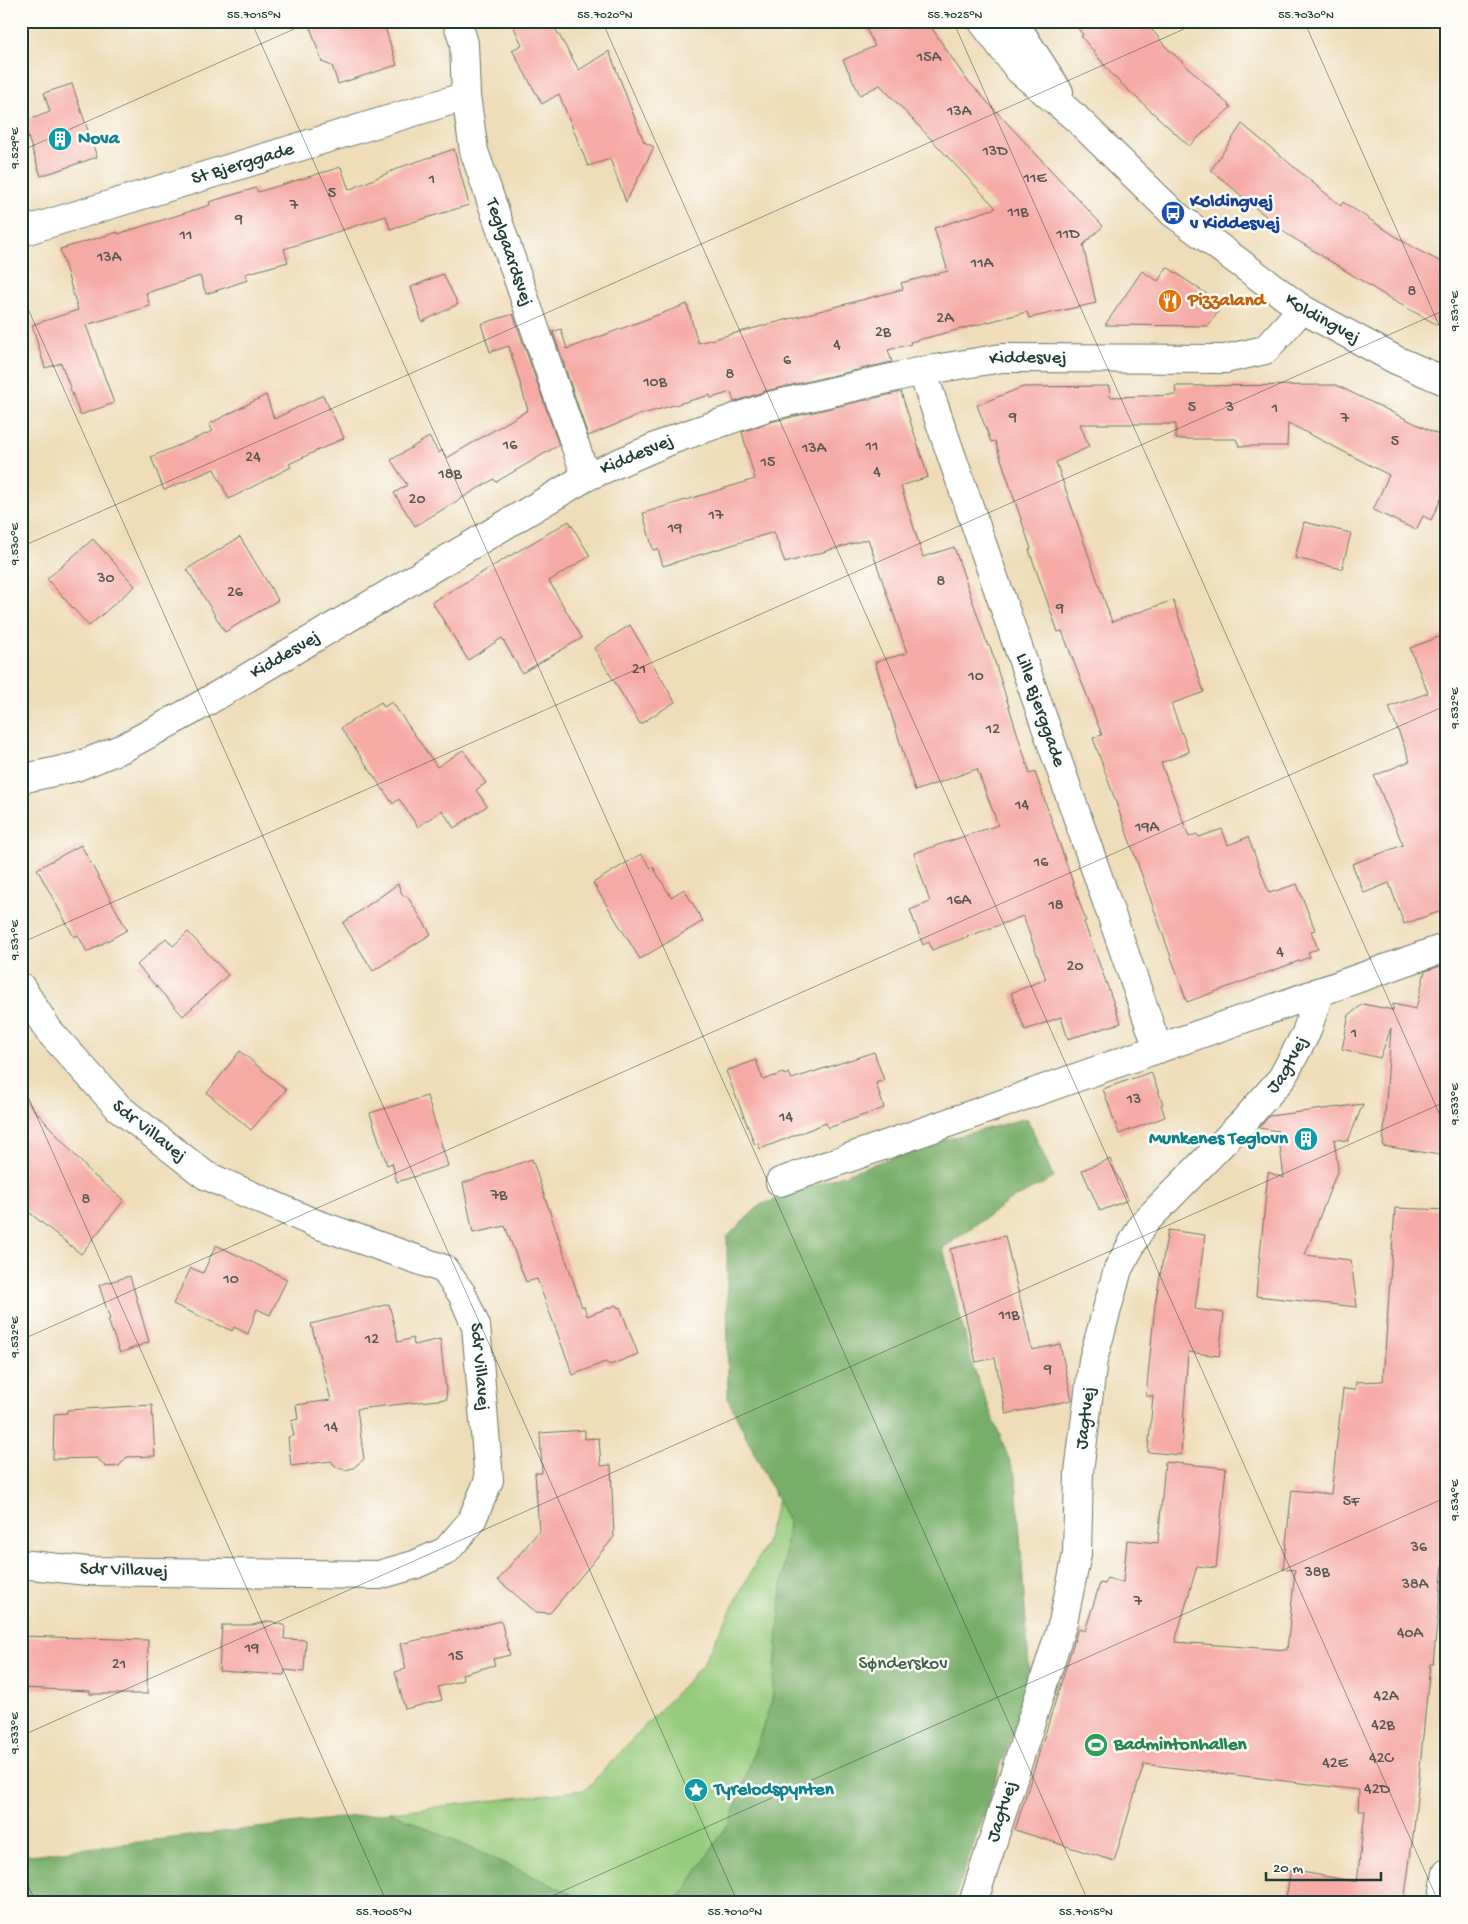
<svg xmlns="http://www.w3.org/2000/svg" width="1468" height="1924" font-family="'Gochi Hand',sans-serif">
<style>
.green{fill:#96ca7b;stroke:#5a8458}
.forest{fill:#78ae6b;stroke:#4c7650}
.building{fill:#f6aaa5}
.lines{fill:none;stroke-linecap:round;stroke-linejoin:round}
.minor-casing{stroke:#687563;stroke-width:30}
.major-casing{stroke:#687563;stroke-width:30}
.minor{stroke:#fff;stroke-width:28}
.major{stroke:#fff;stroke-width:28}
.ticks{fill:none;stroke:#1f3d34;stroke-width:1;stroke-opacity:0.45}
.labels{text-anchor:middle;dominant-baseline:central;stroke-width:5;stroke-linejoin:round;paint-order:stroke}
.number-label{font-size:16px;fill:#555850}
.culture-label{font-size:19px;font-weight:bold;fill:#0d838f;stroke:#fdfcf7;text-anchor:start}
.street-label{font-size:19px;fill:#1f3d34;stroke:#fdfcf7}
.transit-label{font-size:19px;font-weight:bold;fill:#164399;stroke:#fdfcf7;text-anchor:start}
.food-label{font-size:19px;font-weight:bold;fill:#c56008;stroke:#fdfcf7;text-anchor:start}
.park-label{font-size:19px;fill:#3d6046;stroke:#fdfcf7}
.leisure-label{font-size:19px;font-weight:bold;fill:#27864d;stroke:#fdfcf7;text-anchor:start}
.neatline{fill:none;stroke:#1f3d34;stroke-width:2}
.ticks-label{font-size:12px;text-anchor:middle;fill:#1f3d34}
</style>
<rect width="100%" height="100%" fill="#fdfcf7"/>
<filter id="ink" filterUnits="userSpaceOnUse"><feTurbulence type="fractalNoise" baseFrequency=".02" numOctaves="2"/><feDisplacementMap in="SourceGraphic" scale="10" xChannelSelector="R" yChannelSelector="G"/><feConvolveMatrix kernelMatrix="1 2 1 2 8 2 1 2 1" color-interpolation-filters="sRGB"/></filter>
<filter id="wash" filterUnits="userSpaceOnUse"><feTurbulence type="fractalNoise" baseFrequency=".0096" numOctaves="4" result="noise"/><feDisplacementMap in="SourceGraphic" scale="20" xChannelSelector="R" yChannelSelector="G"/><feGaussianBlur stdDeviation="1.12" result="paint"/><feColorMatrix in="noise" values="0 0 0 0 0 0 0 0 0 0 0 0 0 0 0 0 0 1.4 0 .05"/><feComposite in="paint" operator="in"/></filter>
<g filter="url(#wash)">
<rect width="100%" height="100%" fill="#efddba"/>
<path class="green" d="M778,1499L788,1522L772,1700L731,1820L676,1903H592L390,1812L585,1790L702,1665L765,1545Z"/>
<g class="forest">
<path d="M1027,1118L1054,1178L1009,1201L943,1248L973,1367L1016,1477L1030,1682L953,1903H676L731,1820L772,1700L788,1522L728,1399L727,1237L760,1205L932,1143Z"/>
<path d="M390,1812L592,1903H21V1856Z"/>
</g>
<g id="blocks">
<g class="building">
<path d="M308,21H383L397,65L338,84L332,66L322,62Z"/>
<path d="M511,21H551L579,70L609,51L644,142L654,147L626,202L610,159L588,166L559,94L542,104L512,50L522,45Z"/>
<path d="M862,21H927L966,79L1103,226L1083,245L1096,303L1029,318L1027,312L910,342L911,344L888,350L892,362L766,391L734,402L731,392L711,398L710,395L639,415L588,436L553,332L561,329L567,349L687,304L698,343L903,289L901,283L948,271L934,228L996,208L880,85L860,95L843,60L875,46Z"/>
<path d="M1073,21H1145L1165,46L1231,107L1189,146L1114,77L1081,36L1083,35Z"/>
<path d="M72,84L97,157L41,176L23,122L50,112L44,93Z"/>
<path d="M1242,124L1341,206L1343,202L1412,247L1447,265V330L1394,301L1287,234L1211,170Z"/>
<path d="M454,149L469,205L390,229L386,216L284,249L288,262L245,274L248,280L206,294L200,276L146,293L150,306L86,325L114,403L80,415L61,363L45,368L32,325L78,310L60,249L118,232V234L210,205L209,202L256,188L258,192L341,167L349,190L401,167Z"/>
<path d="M1167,267L1214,299L1212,302L1221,308L1208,326L1105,325L1142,271L1158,281Z"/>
<path d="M443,274L458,304L422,322L411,287Z"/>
<path d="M513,314L559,445L496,482L494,479L415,526L394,493L407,485L391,460L429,437L439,453L442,450L447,458L528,410L509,346L490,352L481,324Z"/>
<path d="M1336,385L1447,439V487L1431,520L1423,516L1416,530L1373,510L1389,475L1288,423L1287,446H1239L1236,439H1176V424H1080L1089,447L1056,462L1112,622L1173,600L1204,692L1171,704L1189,752L1161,763L1189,837L1197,834L1199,837L1222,829L1228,845L1248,837L1269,893L1297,884L1315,930L1311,931L1318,949L1308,952L1310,957L1187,1002L1093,738L1102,735L1062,631L1058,632L1029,550L1031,549L995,441L991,442L977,405L1023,387L1109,386L1110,397L1176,395L1175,386Z"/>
<path d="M901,392L928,477L901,486L923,557L954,547L988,646H990L1030,774L1035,772L1086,921L1084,922L1121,1023L1068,1039L1061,1017L1025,1030L1011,993L1046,979L1023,916L932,950L929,942L923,945L910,910L930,902L914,853L998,825L977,769L915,791L875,662L907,653L868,539L785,563L774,532L663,566L658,549L653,550L643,513L755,479L742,432L774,421Z"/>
<path d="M266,395L274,419L323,395L344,438L289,464L291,467L229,499L214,469L164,490L151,457L213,431L209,424Z"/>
<path d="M569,521L590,556L549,581L582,638L522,673L502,638L468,660L432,602Z"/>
<path d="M1304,522L1351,533L1342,569L1295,558Z"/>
<path d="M240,537L278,600L225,632L187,569Z"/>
<path d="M93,539L135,586L89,626L47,579Z"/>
<path d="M630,625L675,702L640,724L594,648Z"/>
<path d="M1447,634V909L1404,924L1389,883L1364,893L1352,864L1403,845L1374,776L1410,761L1389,707L1428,693L1410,648Z"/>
<path d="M381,702L384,707L392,702L437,767L463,750L486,783L476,790L487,806L454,828L442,810L418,827L399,799L393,804L341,728Z"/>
<path d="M81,845L127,930L87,952L78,935L74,937L37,869Z"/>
<path d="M641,854L651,868L653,867L671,897L684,889L703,921L640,959L593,883Z"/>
<path d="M398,884L403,896H407L431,934L373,971L343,923Z"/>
<path d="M188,932L228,975L183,1016L137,965L166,938L173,946Z"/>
<path d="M1447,964V1156L1383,1146L1391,1028L1380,1058L1342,1049L1349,1015L1363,1004L1393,1010V1004L1416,1009L1425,971Z"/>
<path d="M240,1051L286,1090L251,1130L207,1093Z"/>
<path d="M874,1052L884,1080L876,1083L884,1108L828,1128L826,1123L760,1149L758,1143L755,1145L726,1071L756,1060L763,1080L783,1073L784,1075L789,1073L792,1079Z"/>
<path d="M1151,1072L1163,1104L1161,1105L1165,1117L1119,1134L1103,1089Z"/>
<path d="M21,1095L92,1174L124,1200L81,1254L21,1206Z"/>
<path d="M427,1096L448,1166L397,1182L392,1163L387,1165L370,1113Z"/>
<path d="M1363,1104L1348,1141L1334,1139L1338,1169L1305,1255L1351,1260L1357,1307L1256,1296L1268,1172L1284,1178L1278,1131L1259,1128L1269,1116Z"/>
<path d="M532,1159L582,1307L584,1306L587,1316L616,1305L618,1308L620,1307L638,1354L610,1365L605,1362L573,1375L537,1279L526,1282L505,1226L473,1233L463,1183Z"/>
<path d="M1110,1159L1128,1200L1100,1211L1082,1170Z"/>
<path d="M1395,1208L1447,1210V1525L1433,1664H1430L1414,1828L1404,1903H1285L1291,1870L1357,1882L1365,1811L1358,1810L1359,1790L1144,1764L1114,1861L1015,1830L1078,1629L1085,1631L1100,1583L1105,1584L1107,1578L1123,1583L1127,1540L1158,1543L1165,1462L1226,1468L1216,1568L1197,1566L1175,1642L1287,1650L1295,1570L1283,1569L1292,1490L1331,1494L1343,1389L1355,1390L1356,1382L1383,1381Z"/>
<path d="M1168,1230L1205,1235L1195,1309L1224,1313L1219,1356L1188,1352L1181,1455L1148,1452L1153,1396H1146L1155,1305Z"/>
<path d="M1005,1236L1032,1350L1060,1344L1072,1400L1006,1414L995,1358L976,1362L950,1249Z"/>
<path d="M216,1245L287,1279L270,1315L257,1309L248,1334L234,1327L232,1331L173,1304L191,1268L203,1273Z"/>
<path d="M130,1276L149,1342L120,1353L108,1320L110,1319L99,1285Z"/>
<path d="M389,1304L398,1342L413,1338L414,1345L440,1339L447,1399L357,1409L364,1459L353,1468L345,1470L336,1467L331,1461L291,1466L288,1437L294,1436L291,1421L298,1419L296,1405L331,1400L311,1324Z"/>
<path d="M152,1405L155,1456L127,1457L119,1466L106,1467L97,1458L53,1459L54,1414L67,1413V1410Z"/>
<path d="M585,1430V1439L599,1438L601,1466L611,1465L614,1537L550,1613L536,1612L498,1580L539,1531L535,1473H542L540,1433Z"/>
<path d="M270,1621L285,1626L284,1639L306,1640L304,1672L285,1670L284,1675L219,1671L222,1625H252Z"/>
<path d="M501,1621L510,1655L493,1659L495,1665L462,1674L463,1680L438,1687L442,1700L405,1709L395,1672L406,1669L400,1644Z"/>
<path d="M21,1636L148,1640L147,1694H90V1691L21,1688Z"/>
</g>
</g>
</g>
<g filter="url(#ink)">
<use href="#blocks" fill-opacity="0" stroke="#687563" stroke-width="1"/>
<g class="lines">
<g class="minor-casing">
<g id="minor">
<path id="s1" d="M457,21L464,43L466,96L474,151L586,477"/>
<path id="s2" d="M21,232L466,96"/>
<path id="s3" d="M922,371L1158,1049"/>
<path id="s4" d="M21,779L76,767L123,748L191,711L586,477L674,439L770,406L922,371L1002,358L1225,359L1265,350L1302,309"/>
<path id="s5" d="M21,987L49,1031L119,1108L205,1175L314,1223L444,1269L462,1294L476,1326L489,1480L471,1522L446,1551L414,1565L379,1575L87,1571L21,1564"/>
<path d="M780,1182L1447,947"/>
<path id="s6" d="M973,1903L1063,1622L1077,1554L1079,1472L1093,1360L1118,1269L1143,1224L1245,1120L1282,1078L1306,1033L1320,991"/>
<path d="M1442,1903L1447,1873"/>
</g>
</g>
<g class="major-casing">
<g id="major">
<path id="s7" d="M982,21L1019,70L1076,118L1173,213L1302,309L1396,360L1447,382"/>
<path d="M1013,21L1059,92"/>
</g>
</g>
<use href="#minor" class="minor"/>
<use href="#major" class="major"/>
</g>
</g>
<path class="ticks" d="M251,21L1089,1903M602,21L1439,1903M953,21L1447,1131M1304,21L1447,343M21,151L312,21M21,293L738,1903M21,547L1202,21M21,943L1447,309M21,1081L387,1903M21,1340L1447,705M21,1736L1447,1101M21,1869L36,1903M536,1903L1447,1497M1426,1903L1447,1894"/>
<defs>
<g id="building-disc" transform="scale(1.25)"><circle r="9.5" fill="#0f9aa8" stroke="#fdfcf7"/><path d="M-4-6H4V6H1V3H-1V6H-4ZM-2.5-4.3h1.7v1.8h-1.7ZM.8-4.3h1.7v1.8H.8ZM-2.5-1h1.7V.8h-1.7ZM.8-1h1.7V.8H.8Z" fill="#fff"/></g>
<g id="bus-disc" transform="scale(1.25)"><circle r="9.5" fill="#1a4fb4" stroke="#fdfcf7"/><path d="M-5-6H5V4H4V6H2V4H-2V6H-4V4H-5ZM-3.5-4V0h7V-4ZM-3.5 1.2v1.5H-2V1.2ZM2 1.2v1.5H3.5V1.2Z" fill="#fff"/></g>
<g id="restaurant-disc" transform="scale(1.25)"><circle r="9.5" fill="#e8710a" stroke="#fdfcf7"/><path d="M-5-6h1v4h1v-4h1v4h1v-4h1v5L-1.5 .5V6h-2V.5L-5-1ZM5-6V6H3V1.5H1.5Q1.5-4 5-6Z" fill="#fff"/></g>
<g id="stadium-disc" transform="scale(1.25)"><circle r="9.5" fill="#2e9e5b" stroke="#fdfcf7"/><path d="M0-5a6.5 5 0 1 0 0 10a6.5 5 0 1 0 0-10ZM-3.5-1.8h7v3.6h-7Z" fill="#fff"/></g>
<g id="sight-disc" transform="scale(1.25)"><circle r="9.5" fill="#0f9aa8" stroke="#fdfcf7"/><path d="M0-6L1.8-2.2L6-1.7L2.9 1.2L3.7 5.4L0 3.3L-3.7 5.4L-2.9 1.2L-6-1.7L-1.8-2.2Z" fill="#fff"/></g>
</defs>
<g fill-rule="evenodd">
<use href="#building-disc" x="60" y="139"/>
<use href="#bus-disc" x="1173" y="213"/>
<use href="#restaurant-disc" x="1170" y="301"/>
<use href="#building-disc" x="1306" y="1139"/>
<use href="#stadium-disc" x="1096" y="1745"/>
<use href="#sight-disc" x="696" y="1790"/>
</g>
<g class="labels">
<g class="number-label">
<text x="929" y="58">15A</text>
<text x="959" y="112">13A</text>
<text x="995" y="152">13D</text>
<text x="1035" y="179">11E</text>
<text x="432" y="180">1</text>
<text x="332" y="194">5</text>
<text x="294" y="206">7</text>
<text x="1018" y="213">11B</text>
<text x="239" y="220">9</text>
<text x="1068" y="235">11D</text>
<text x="186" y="236">11</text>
<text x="109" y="258">13A</text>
<text x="982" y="264">11A</text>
<text x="1412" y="292">8</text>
<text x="945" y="319">2A</text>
<text x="883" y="333">2B</text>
<text x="837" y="346">4</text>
<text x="787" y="361">6</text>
<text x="730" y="375">8</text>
<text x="655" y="383">10B</text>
<text x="1192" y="408">5</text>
<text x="1230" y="408">3</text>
<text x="1275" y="409">1</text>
<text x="1013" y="418">9</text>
<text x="1345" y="419">7</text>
<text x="1395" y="442">5</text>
<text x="510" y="446">16</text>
<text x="872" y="447">11</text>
<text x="814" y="449">13A</text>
<text x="253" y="458">24</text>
<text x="768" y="463">15</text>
<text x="877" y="473">4</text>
<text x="450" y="475">18B</text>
<text x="417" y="500">20</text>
<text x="716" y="516">17</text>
<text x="675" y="529">19</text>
<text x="106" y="579">30</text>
<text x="941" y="582">8</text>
<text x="235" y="593">26</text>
<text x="1060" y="609">9</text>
<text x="639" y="670">21</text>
<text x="976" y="677">10</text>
<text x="993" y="730">12</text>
<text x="1022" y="806">14</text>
<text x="1147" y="828">19A</text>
<text x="1041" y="863">16</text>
<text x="959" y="901">16A</text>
<text x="1056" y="906">18</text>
<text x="1280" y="953">4</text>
<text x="1075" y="967">20</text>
<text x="1354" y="1034">1</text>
<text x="1134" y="1100">13</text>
<text x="786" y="1118">14</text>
<text x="499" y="1196">7B</text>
<text x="86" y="1200">8</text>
<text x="231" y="1280">10</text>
<text x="1009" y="1316">11B</text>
<text x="372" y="1340">12</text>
<text x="1048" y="1370">9</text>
<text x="331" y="1428">14</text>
<text x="1351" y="1502">5F</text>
<text x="1419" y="1548">36</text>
<text x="1317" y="1573">38B</text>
<text x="1415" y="1585">38A</text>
<text x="1138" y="1602">7</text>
<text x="1410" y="1634">40A</text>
<text x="252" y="1649">19</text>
<text x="456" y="1657">15</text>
<text x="119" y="1665">21</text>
<text x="1386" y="1697">42A</text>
<text x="1383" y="1726">42B</text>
<text x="1381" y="1759">42C</text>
<text x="1335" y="1764">42E</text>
<text x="1377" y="1790">42D</text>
</g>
<g class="culture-label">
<text x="78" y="139">Nova</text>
<text x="1288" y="1139" text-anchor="end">Munkenes Teglovn</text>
<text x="714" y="1790">Tyrelodspynten</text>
</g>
<g class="street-label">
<text stroke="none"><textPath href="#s2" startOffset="232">St Bjerggade</textPath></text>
<text stroke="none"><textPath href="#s1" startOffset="239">Teglgaardsvej</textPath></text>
<text stroke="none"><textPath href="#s7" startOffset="455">Koldingvej</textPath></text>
<text stroke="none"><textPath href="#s4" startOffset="1104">Kiddesvej</textPath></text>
<text stroke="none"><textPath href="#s4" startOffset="699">Kiddesvej</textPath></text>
<text stroke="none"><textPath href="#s4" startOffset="294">Kiddesvej</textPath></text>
<text stroke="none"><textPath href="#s3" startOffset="359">Lille Bjerggade</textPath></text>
<text stroke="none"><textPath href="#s6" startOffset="921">Jagtvej</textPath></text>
<text stroke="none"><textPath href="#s5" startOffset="194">Sdr Villavej</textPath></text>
<text stroke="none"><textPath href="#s5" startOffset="629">Sdr Villavej</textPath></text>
<text stroke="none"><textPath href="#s6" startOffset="501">Jagtvej</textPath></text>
<text transform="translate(124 1571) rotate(2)">Sdr Villavej</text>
<text stroke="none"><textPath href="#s6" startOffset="96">Jagtvej</textPath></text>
</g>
<g class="transit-label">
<text x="1190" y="202">Koldingvej<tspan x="1190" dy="22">v Kiddesvej</tspan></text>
</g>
<g class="food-label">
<text x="1188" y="301">Pizzaland</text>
</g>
<g class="park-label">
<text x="903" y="1664">Sønderskov</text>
</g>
<g class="leisure-label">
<text x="1114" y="1745">Badmintonhallen</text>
</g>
</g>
<rect width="1468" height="1924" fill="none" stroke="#fdfcf7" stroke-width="55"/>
<path d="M1266 1872v8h115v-8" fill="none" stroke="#1f3d34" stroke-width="2.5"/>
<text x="1273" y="1872" font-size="15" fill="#1f3d34" stroke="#fdfcf7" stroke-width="4" paint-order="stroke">20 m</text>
<rect x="28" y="28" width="1412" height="1868" class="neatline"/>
<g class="ticks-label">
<text x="254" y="18">55.7015°N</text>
<text x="605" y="18">55.7020°N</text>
<text x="955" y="18">55.7025°N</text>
<text x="1306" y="18">55.7030°N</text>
<text transform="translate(14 148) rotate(-90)" y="4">9.529°E</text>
<text transform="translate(1454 311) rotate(-90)" y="4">9.531°E</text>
<text transform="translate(14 544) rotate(-90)" y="4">9.530°E</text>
<text transform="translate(1454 708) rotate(-90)" y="4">9.532°E</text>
<text transform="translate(14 940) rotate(-90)" y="4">9.531°E</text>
<text transform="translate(1454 1104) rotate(-90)" y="4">9.533°E</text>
<text transform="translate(14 1337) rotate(-90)" y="4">9.532°E</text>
<text transform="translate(1454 1500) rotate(-90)" y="4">9.534°E</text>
<text transform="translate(14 1733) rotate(-90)" y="4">9.533°E</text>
<text x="384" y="1915">55.7005°N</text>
<text x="735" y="1915">55.7010°N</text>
<text x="1086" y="1915">55.7015°N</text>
</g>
</svg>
